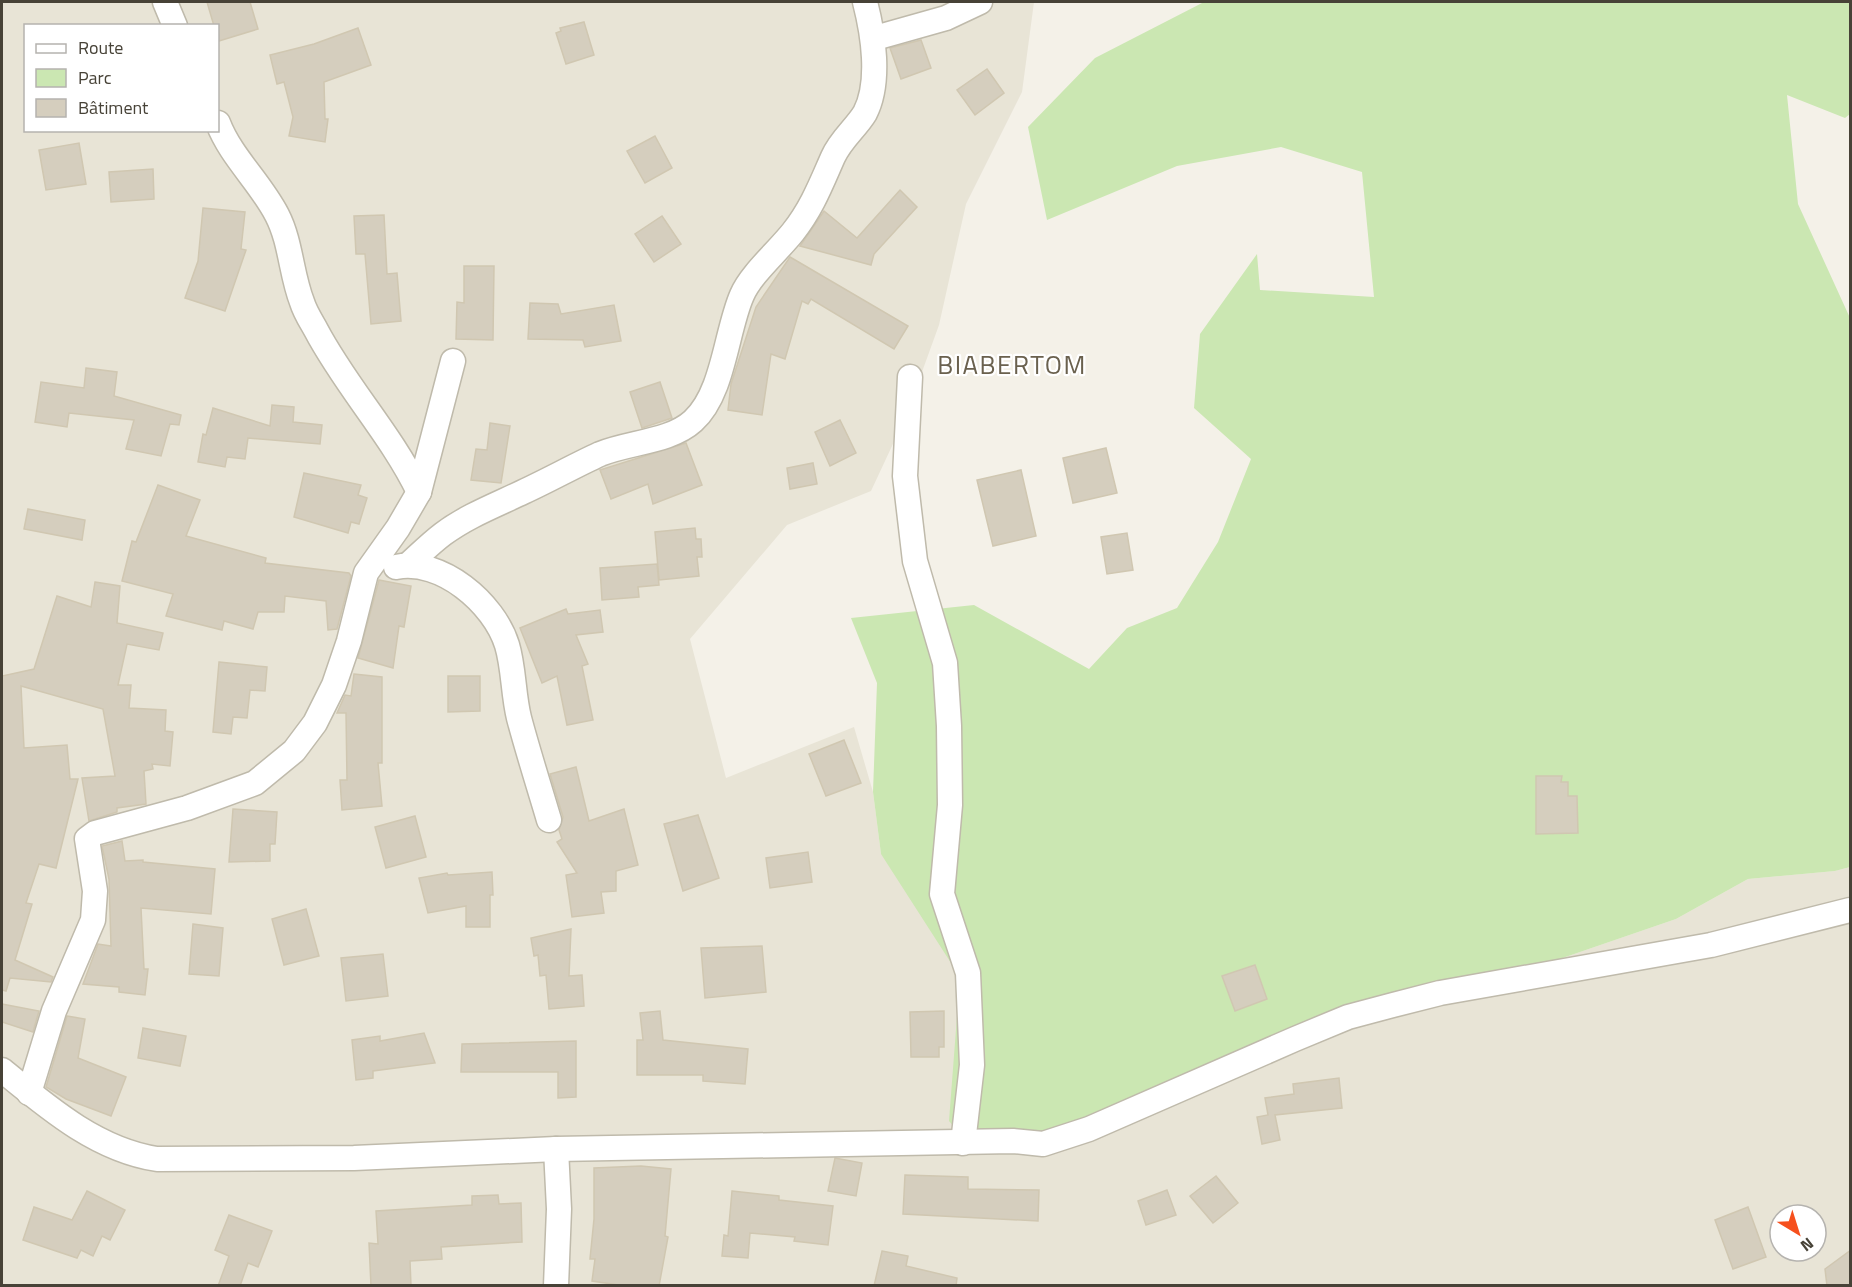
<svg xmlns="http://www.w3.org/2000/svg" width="1852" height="1287" font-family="'Titillium Web',sans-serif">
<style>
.residential{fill:#e8e4d6;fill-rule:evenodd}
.green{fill:#cbe7b2}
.building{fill:#d5cebe;stroke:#d0c7b1;stroke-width:1.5}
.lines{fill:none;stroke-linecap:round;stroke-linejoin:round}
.minor-casing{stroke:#bfbaab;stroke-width:27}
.minor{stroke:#fff;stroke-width:24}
.labels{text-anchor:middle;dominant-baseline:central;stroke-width:4.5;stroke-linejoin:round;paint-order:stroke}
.quarter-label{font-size:26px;letter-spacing:1.5px;fill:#6a614e;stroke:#fff}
</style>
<rect width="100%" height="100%" fill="#f4f1e8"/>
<path class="residential" d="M2,2H1034L1022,92L966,204L939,325L906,416L871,491L787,525L690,639L726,778L854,727L873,792L881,854L1362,1016L1423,1006L1676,919L1748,879L1835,871L1850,867V1285L2,1286ZM26,26H218V130H26ZM1780,1215H1816V1251H1780Z"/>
<path class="green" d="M1204,2H1850V114L1845,118L1787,95L1798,204L1850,318V867L1835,871L1748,879L1676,919L1423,1006L1362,1016L1047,1155L977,1153L949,1121L960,977L881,854L873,792L877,683L851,618L974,605L1089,669L1127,628L1177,608L1218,542L1251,459L1194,408L1200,334L1257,254L1260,290L1374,297L1362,172L1281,147L1177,166L1047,220L1028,127L1095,58Z"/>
<g class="building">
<path d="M207,2H250L258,29L219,41L218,26H214Z"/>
<path d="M584,22L594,55L566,64L556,33L561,31L560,28Z"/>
<path d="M358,28L371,65L324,82L325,119H328L325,142L289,136L293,117L284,82L277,84L270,55L314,44Z"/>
<path d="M921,40L931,68L901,79L890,48Z"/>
<path d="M987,69L1004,93L975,115L957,90Z"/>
<path d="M655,136L672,168L645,183L627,151Z"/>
<path d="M79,143L86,184L46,190L39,150Z"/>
<path d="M153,169L154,199L111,202L109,172Z"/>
<path d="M900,190L917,207L874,254L871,265L800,246L824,211L857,238Z"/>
<path d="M203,208L245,212L241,249L246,250L225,311L185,298L198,261Z"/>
<path d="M384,215L387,274L397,273L401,321L371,324L365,254H356L354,216Z"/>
<path d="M662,216L681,244L654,262L635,234Z"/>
<path d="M790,257L908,326L894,349L811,299L808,304L802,301L785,359L771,354L762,415L728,410L731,384L756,307Z"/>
<path d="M464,266H494L493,340L456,339L457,302L464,303Z"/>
<path d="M530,303L558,304L561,314L614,305L621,341L585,347L583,340L528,339Z"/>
<path d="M86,368L117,372L114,396L181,415L179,425L170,424L161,456L126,449L134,420L69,413L67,427L35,422L41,382L84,388Z"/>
<path d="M660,382L672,418L642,428L630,392Z"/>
<path d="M272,405L294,407L293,422L322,425L320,444L248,438L245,459L227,457L225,467L198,462L203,434L206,435L213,408L270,426Z"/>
<path d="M840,420L856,453L830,466L815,432Z"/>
<path d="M490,423L510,426L501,483L471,480L476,449L487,450Z"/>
<path d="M686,443L702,485L653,504L648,484L611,499L600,470Z"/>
<path d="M1106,448L1117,493L1073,503L1063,458Z"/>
<path d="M813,463L817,484L790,489L787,468Z"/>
<path d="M1021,470L1036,536L993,546L977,480Z"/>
<path d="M304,473L361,485L358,495L367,498L359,524L351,522L348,533L294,517Z"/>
<path d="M158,485L200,500L186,536L266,558L265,563L349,573L351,576L337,629L328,630L326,601L285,596L284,612H258L253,629L224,621L222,630L166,616L173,594L122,581L132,541L136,542Z"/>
<path d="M28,509L85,520L82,540L24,529Z"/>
<path d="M695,528L696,539H701L702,557H697L699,576L659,580L655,532Z"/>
<path d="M1127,533L1133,570L1107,574L1101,537Z"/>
<path d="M657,564L659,585L638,587L639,597L602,600L600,568Z"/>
<path d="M379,580L411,586L404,627L399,626L393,668L358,658Z"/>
<path d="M95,582L120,586L117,623L163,633L159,650L127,644L118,685H131L129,708L166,710L165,731L173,732L170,766L152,764L153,769L144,771L146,804L117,808V812L89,821L82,778L115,776L103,709L21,686L24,748L67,745L70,779H78L56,868L39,864L26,903L32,904L15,960L53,977L51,982L10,978L6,991L2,990V676L34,669L57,596L91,607Z"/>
<path d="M566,609L568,614L600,610L603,632L576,635L588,664L582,666L593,720L567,725L557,676L542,683L520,628Z"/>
<path d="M219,662L267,667L265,691L250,690L247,718L233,717L231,734L213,732Z"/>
<path d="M354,674L382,677V763H378L382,806L342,810L340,780H347L346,713H337L345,695L351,696Z"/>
<path d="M448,676H480V711L448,712Z"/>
<path d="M844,740L861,783L826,796L809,754Z"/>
<path d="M576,767L589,821L624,809L638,865L616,871V891L601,892L604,913L572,917L566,875L577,873L557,842L562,839L559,830L563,817L550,774Z"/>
<path d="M1536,776H1562L1561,782H1568V796H1577L1578,833L1536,834Z"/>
<path d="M233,809L277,812L275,844H270V861L229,862Z"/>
<path d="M698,815L719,878L683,891L664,824Z"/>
<path d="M415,816L426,857L386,868L375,827Z"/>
<path d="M122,841L125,861L143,860V862L215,869L211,914L141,908L144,969H148L145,995L119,992V987L83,984L98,944L111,946L109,879L102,846Z"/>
<path d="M808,852L812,882L770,888L766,858Z"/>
<path d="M492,872L493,895H490V927H466V906L428,913L419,878L447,873L448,875Z"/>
<path d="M306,909L319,956L284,965L272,919Z"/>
<path d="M193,924L223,928L219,976L189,974Z"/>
<path d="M571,929L569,976L582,975L584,1006L549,1009L546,975L540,976L538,955L534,956L531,938Z"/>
<path d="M762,946L766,992L705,998L701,948Z"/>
<path d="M383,954L388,996L346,1001L341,958Z"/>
<path d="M1255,965L1267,999L1235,1011L1222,976Z"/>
<path d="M2,1004L39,1011L33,1032L2,1022Z"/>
<path d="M660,1011L663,1040L748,1049L745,1084L703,1081V1075H637V1040H643L640,1013Z"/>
<path d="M944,1011V1047H939V1057H911L910,1012Z"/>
<path d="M67,1016L85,1019L78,1058L126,1077L111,1116L66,1099L46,1087Z"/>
<path d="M143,1028L186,1036L180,1066L138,1058Z"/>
<path d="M424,1033L435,1063L373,1071V1078L356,1080L352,1040L380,1036V1041Z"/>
<path d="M576,1041V1097L558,1098V1072H461L462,1044Z"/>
<path d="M1339,1078L1342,1108L1275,1115L1280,1140L1262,1144L1257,1117L1268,1115L1265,1098L1294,1094L1293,1084Z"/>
<path d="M835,1158L862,1163L856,1196L828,1191Z"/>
<path d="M641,1166L671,1169L665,1236L668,1237L659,1286H625L592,1281L595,1259H590L594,1219V1168Z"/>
<path d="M905,1175L968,1177V1189L1039,1190L1038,1221L903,1214Z"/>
<path d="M1216,1176L1238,1203L1213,1223L1190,1196Z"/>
<path d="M1167,1190L1176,1215L1146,1225L1138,1201Z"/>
<path d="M87,1191L125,1210L110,1240L102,1236L93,1256L81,1250L77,1258L23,1240L34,1207L72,1220Z"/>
<path d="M732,1191L779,1196V1200L833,1206L828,1245L794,1241L795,1237L750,1233L748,1258L722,1256L724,1235L728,1236Z"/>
<path d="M498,1195L499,1204L521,1203L522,1242L441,1247L442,1259L410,1261L411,1286H371L369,1243L378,1244L376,1211L472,1205V1196Z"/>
<path d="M1748,1207L1766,1257L1733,1269L1715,1220Z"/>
<path d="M229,1215L272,1231L258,1267L248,1263L240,1286H218L229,1256L215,1250Z"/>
<path d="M1851,1250V1286H1827L1825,1269Z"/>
<path d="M882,1251L908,1256L906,1266L957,1278L956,1286H874Z"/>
</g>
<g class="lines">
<g class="minor-casing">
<g id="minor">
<path d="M165,2L175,26"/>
<path d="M875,38L946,18L980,2"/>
<path d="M218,123C231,157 260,182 277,215C291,242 291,274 302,302C305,312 311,321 316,330C346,387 391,434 419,492"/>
<path d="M910,377L905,476L915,561L945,663L949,726L950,805L942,894L968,973L972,1065L963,1143"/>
<path d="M409,564C420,554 431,543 443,534C467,516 496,505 523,492C549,480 574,466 600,454C629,442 670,442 693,421C724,393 726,331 742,295C751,274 778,251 793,232C812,208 821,184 833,157C841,139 856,128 865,113C881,82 873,33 865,2"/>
<path d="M396,567C441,558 494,603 507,645C514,668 513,694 519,718C528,752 539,786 549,820"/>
<path d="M2,1070C47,1107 97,1150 157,1159L354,1158L556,1149L1013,1141L1043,1144L1089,1129L1295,1039L1348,1017L1393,1005L1440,993L1711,945L1850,910"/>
<path d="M29,1093L54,1011L93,920L95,891L87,839L95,833L187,808L255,783L294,751L315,723L334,685L349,641L366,573L398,528L419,492L453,361"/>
<path d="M556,1286L559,1209L556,1149"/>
</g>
</g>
<use href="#minor" class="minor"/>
</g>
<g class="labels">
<g class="quarter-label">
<text x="1012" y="364">BIABERTOM</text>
</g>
</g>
<rect width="1852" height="1287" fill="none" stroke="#474237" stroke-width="6"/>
<rect x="24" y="24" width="195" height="108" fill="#ffffff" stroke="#b5b3af" stroke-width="1.5"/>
<rect x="36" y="44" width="30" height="9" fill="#ffffff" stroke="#b5b3af" stroke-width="1.5"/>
<text x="78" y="54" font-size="18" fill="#474237">Route</text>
<rect x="36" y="69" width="30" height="18" fill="#cbe7b2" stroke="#b5b3af" stroke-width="1.5"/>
<text x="78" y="84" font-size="18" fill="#474237">Parc</text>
<rect x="36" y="99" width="30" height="18" fill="#d5cebe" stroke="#b5b3af" stroke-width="1.5"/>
<text x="78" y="114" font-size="18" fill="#474237">Bâtiment</text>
<g transform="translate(1798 1233) rotate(142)"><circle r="28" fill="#ffffff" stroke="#b5b3af" stroke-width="1.5"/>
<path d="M0-4.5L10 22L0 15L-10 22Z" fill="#f6501d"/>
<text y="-9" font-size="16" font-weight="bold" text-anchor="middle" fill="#474237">N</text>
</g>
</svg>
